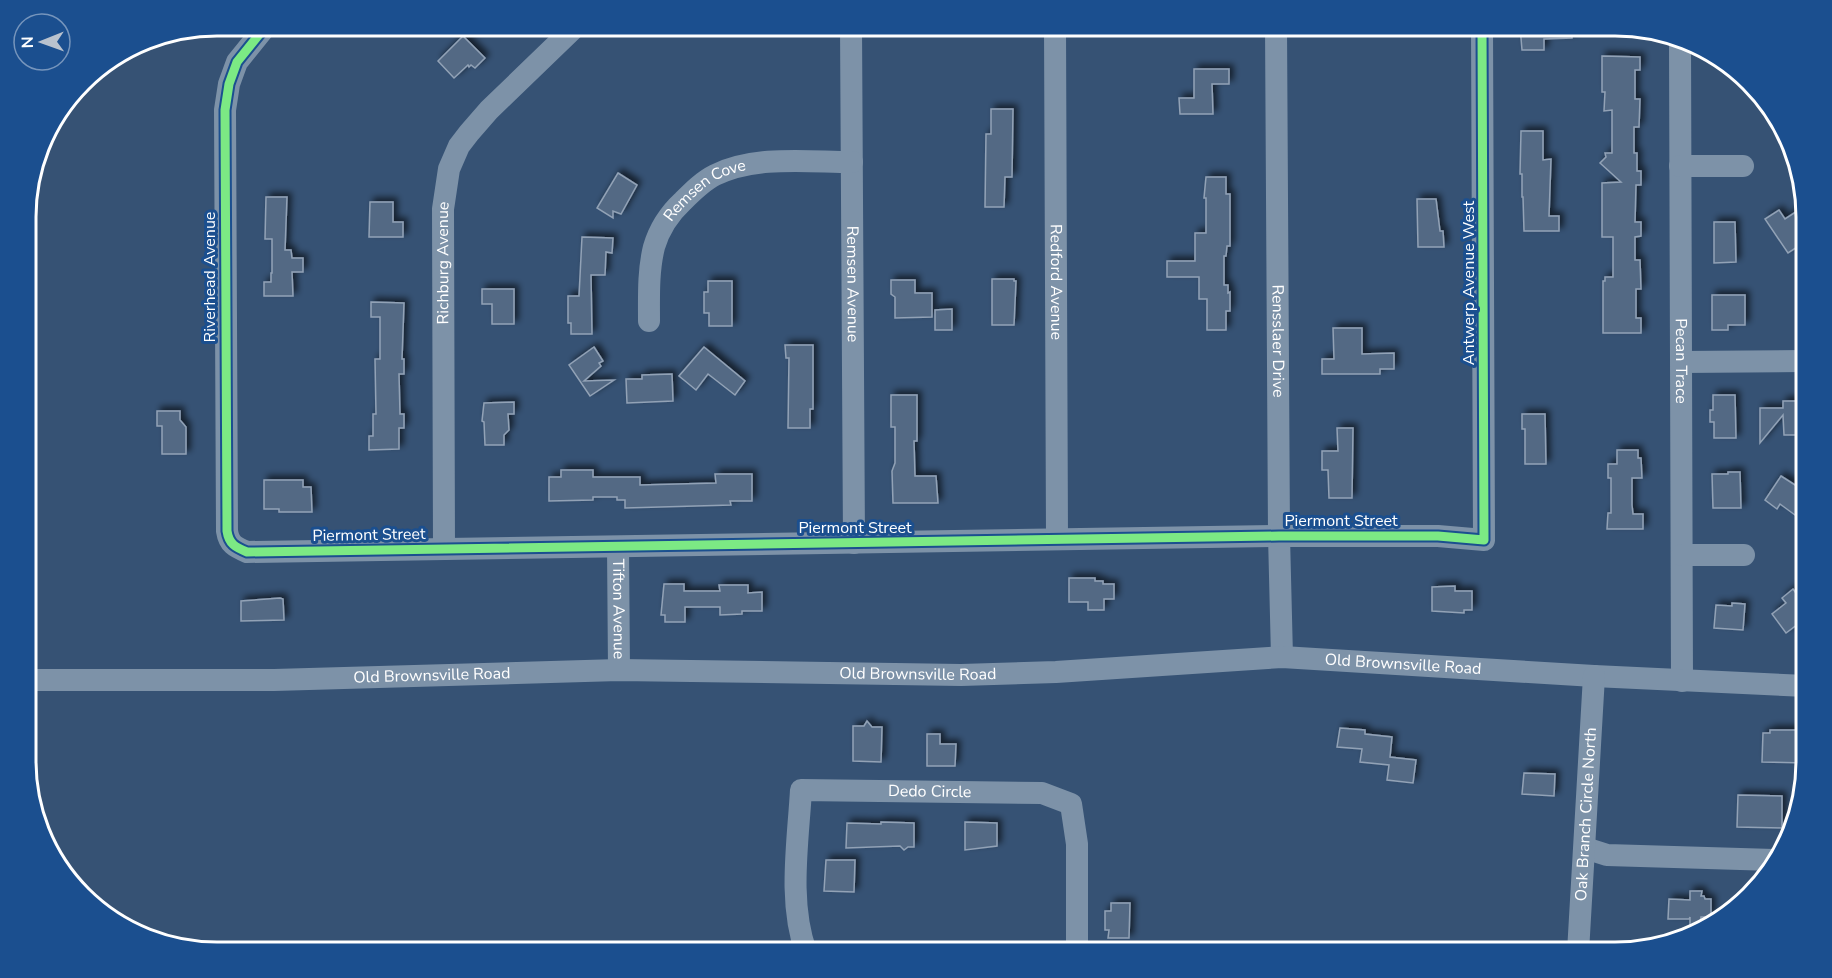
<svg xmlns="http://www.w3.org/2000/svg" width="1832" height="978" font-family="'Nunito Sans',sans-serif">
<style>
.building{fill:#526984;stroke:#92a2b6;stroke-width:1.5;filter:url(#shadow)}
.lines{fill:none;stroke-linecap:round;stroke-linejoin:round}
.minor{stroke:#7d92a8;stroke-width:22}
.cycleway-casing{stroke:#1b4f8f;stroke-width:13}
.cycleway{stroke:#7ce984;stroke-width:9}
.labels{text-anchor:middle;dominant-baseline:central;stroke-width:6;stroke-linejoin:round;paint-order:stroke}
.street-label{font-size:16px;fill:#fff;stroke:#1b4f8f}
.rim{fill:none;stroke:#fff;stroke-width:3}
</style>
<defs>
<filter id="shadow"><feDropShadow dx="4" dy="-4" stdDeviation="3" flood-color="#0009"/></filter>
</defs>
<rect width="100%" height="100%" fill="#365274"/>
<g class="building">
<path d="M1520,26H1571L1572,38L1544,39V50H1522Z"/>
<path d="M463,36L485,58L475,68L471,65L469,67L468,65L454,78L438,61Z"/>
<path d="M1602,56L1640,57V70H1635V99H1640L1639,127H1634V153H1637V171H1641V185H1636L1635,222H1641V236L1635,237V260H1640L1641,289H1636V318H1641V333H1603V281H1605V277H1613V237H1602V183L1621,182L1600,163L1606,157L1605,153H1612V110L1604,111L1605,92H1602Z"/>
<path d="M1194,69H1229V84H1212L1213,114H1180L1179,98H1194Z"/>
<path d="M991,109H1013L1012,177H1005L1004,207H985L986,134H991Z"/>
<path d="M1521,131H1543V160L1551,159L1549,216H1559V231H1524L1523,197H1522V174H1520Z"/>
<path d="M618,173L637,185L621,214L613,211V218L597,208Z"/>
<path d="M1206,177H1226V194H1230V246H1227L1226,256H1224V285H1228V293L1230,292V311H1226V330H1207V299H1199V277H1167V261H1195V233H1206V198H1204Z"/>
<path d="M266,197H287L285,250H291L292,258H303V272H292L293,296H264V282H271V273H272V239H265Z"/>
<path d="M1417,199H1436L1440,231H1443L1444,247H1418Z"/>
<path d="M370,202H393V222H403V237H369Z"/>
<path d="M1805,206V242L1788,253L1765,219L1779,210L1785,219Z"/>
<path d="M1714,222H1735L1736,262L1714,263Z"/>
<path d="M582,237L613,238L612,253L606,252L605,275H591L592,334H571V323H568V296H579Z"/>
<path d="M992,279H1014V281H1016L1014,325H992Z"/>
<path d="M891,280H915V293H932V317L895,318V297L891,294Z"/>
<path d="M708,281H732V326H709V313H704V292H708Z"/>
<path d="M482,289H514V324H492V304H482Z"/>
<path d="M1712,295H1745V325H1728V330H1712Z"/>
<path d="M371,302L404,303L402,359H404V374H399L400,414H404V428H399V449L369,450V436H373V414H376L375,359H380V317H371Z"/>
<path d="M952,309V330H935V310Z"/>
<path d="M1333,328H1362V354L1394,353V369H1380V374H1322V359H1334Z"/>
<path d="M785,345H813V409H810V428H788L789,358H786Z"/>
<path d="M594,347L603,361L599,363L601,366L584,381L614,380L590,396L569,365Z"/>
<path d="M704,347L745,381L735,395L708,374L696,390L679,376Z"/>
<path d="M672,374L673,401L627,403L626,379H642V375Z"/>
<path d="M891,395H917V441H914L915,476H936L938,503H893L892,471L895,463V427H891Z"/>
<path d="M1713,395H1735L1736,438H1714V422H1710V410H1713Z"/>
<path d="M1783,401H1796V435H1784L1783,415L1760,443V408H1783Z"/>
<path d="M514,402V414H508L509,430L504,435V445H485L484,422L482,421L484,403Z"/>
<path d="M157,411H180V420L186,427V454H162V426H157Z"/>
<path d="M1522,414H1545L1546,464H1525V429H1522Z"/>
<path d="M1337,428H1353L1352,498H1329L1328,470H1322V451H1338Z"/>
<path d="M1617,450H1638V458H1641L1642,478H1632V505L1633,514H1643V529H1607L1608,513H1611V478H1608V464H1617Z"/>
<path d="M561,470H593V477H640V485L716,483L715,474H752V501H730L731,505L625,508V500H617V497H593V500L549,501V477H561Z"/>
<path d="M1728,472H1740L1741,508H1713L1712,474H1728Z"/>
<path d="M1781,476L1806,492V518L1797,512L1795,515L1780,504L1777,509L1765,500Z"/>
<path d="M264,480H303V487H311L312,512H279V509H264Z"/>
<path d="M1069,578H1095V581H1103V584H1114V599H1104V610H1088V602H1069Z"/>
<path d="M664,584H684V591H720L719,585H748V593L762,592V611H742V614L720,615V607H685V622H665V615H661Z"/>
<path d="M1455,586V591H1472V610H1464V613L1432,611V587Z"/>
<path d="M1793,589L1806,607V618L1786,633L1772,614L1786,603L1782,598Z"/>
<path d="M280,598L283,599L284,620L241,621V601Z"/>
<path d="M1732,603L1745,604L1743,630L1714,628L1716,605L1732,606Z"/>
<path d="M867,721L872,727H882L881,762L853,761V726H864Z"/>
<path d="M1340,728L1365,730V734L1392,737L1390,757L1416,760L1413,783L1387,780L1389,765L1360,762L1362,749L1337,747Z"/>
<path d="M1770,730H1806V763L1762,762L1763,733H1770Z"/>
<path d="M927,734H940V744H956L955,766H927Z"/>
<path d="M1524,773L1555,774L1554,796L1522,794Z"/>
<path d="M1738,795L1782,796V828L1737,827Z"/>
<path d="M881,822L914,823V847H908L904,850L900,846L846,848L847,823L881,824Z"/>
<path d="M965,822L997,823V846L965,850Z"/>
<path d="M826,860H855L854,892L824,891Z"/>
<path d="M1690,891H1702L1701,896H1704L1705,899H1711V917H1701L1700,927L1696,929H1690V917L1689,919H1668L1669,899L1690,900Z"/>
<path d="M1111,903H1130L1129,938H1108L1109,930H1105V911H1111Z"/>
</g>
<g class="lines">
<g class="minor">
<path d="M266,26L237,62L229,84L225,110L227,531C229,544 235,547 247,552L1279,536H1438L1484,540L1482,26"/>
<path id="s1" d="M851,26L854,543"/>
<path id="s2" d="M1055,26L1057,539"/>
<path id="s3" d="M1276,26L1279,536L1282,657"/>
<path id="s4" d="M1680,41L1682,681"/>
<path d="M1680,166H1743"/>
<path id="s5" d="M649,321C649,297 648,271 654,247C659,230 670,213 683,201C693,191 703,181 715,175C756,155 808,162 852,162"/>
<path d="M1681,362L1805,361"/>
<path id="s6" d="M618,547L619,670"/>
<path id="s7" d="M444,549L443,209L449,169L459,146L469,133L489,110L576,26"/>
<path d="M1682,555H1744"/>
<path id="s8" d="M27,680H274L619,670L961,675L1056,672L1282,657L1594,676L1806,686"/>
<path d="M1585,848L1607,855L1774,860"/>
<path id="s9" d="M806,952C788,902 798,843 801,790L1042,793L1071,804L1077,844V952"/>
<path id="s10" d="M1578,952L1594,676"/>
</g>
<g class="cycleway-casing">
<path id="cycleway" d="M266,26L237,62L229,84L225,110L227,531C229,544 235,547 247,552L1279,536H1438L1484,540L1482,26"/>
</g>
<use href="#cycleway" class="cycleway"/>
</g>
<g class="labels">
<g class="street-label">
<text stroke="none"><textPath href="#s5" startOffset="154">Remsen Cove</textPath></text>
<text stroke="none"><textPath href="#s7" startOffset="286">Richburg Avenue</textPath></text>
<text transform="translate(210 277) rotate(-90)">Riverhead Avenue</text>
<text stroke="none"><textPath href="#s2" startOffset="256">Redford Avenue</textPath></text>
<text transform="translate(1469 283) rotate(-90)">Antwerp Avenue West</text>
<text stroke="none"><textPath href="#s1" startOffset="258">Remsen Avenue</textPath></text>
<text stroke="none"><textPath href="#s3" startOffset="315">Rensslaer Drive</textPath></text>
<text stroke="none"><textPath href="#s4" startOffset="320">Pecan Trace</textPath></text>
<text x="1341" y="521">Piermont Street</text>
<text x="855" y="528">Piermont Street</text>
<text transform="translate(369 535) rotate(-1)">Piermont Street</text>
<text stroke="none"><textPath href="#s6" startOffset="62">Tifton Avenue</textPath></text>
<text stroke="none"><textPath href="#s8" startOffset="1377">Old Brownsville Road</textPath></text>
<text stroke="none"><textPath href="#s8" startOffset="891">Old Brownsville Road</textPath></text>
<text stroke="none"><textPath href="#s8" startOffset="405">Old Brownsville Road</textPath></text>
<text stroke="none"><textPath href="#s9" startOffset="292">Dedo Circle</textPath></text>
<text stroke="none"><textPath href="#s10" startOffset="138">Oak Branch Circle North</textPath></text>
</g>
</g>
<path d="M0 0H1832V978H0ZM217 36H1615A181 181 0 0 1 1796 217V761A181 181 0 0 1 1615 942H217A181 181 0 0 1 36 761V217A181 181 0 0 1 217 36Z" fill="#1b4f8f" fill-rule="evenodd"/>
<path class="rim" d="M217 36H1615A181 181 0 0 1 1796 217V761A181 181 0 0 1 1615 942H217A181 181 0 0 1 36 761V217A181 181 0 0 1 217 36Z"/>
<g transform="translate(42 42) rotate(269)"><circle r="28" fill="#1b4f8f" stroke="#7695bc" stroke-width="1.5"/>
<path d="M0-4.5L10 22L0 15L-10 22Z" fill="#b9c2ce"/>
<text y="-9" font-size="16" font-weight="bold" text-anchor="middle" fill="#ffffff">N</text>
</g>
</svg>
